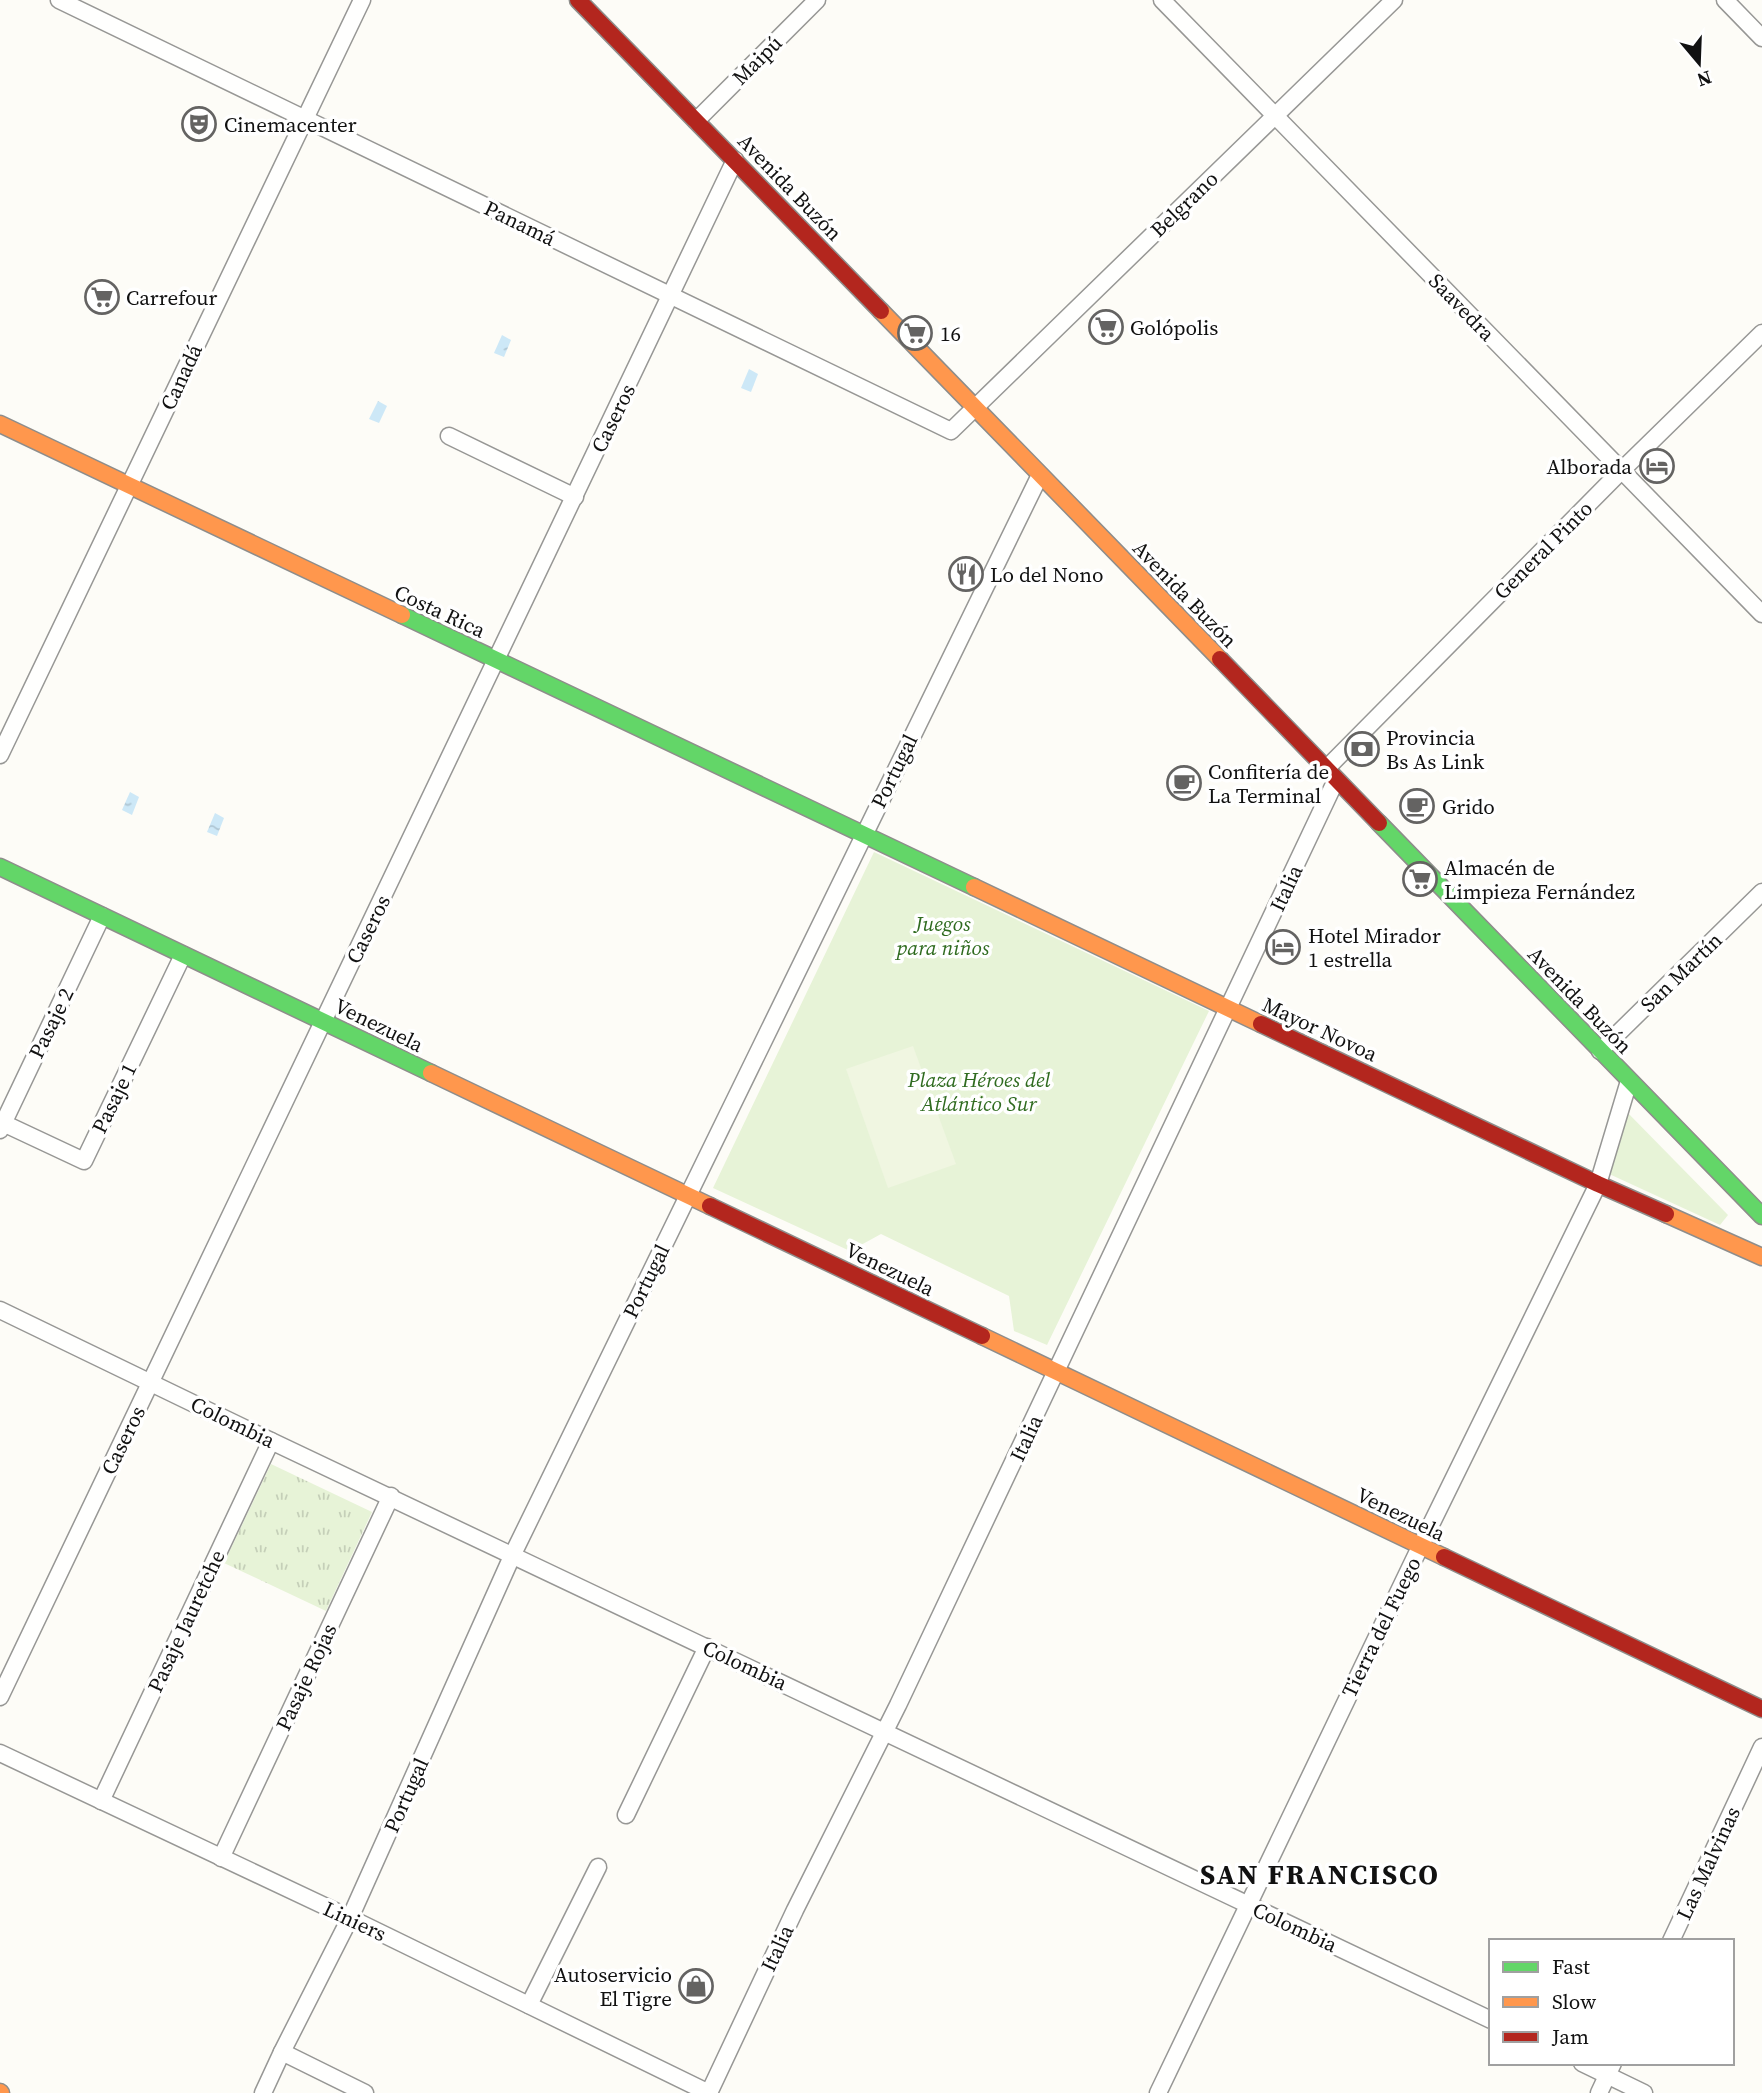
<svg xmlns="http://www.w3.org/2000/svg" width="1762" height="2093" font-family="'Source Serif 4',serif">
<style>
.grass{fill:url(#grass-tufts)}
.park{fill:#e7f3d7}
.pitch{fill:#f0f6e1}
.water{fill:url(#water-ripples)}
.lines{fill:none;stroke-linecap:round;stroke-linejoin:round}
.street-casing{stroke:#979795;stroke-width:19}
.fast-casing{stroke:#8e8d8b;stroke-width:19}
.slow-casing{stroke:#8e8d8b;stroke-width:19}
.jam-casing{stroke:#8e8d8b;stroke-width:19}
.street{stroke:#fffffe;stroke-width:16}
.fast{stroke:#63d668;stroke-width:16}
.slow{stroke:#ff974d;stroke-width:16}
.jam{stroke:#b3261e;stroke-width:16}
.labels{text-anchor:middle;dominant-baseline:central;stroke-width:7;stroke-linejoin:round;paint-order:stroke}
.street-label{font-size:21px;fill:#111;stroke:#fff}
.poi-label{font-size:21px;fill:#111;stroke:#fff;text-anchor:start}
.park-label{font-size:21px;font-style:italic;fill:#2f6b1f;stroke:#fff}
.district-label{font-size:28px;font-weight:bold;letter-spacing:2px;fill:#111;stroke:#fff}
</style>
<defs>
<pattern id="grass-tufts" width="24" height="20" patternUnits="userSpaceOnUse" patternTransform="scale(1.75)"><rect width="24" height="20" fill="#e7f3d7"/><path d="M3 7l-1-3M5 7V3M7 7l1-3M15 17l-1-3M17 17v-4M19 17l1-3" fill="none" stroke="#c5cfb8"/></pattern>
<pattern id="water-ripples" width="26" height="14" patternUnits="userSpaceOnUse" patternTransform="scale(1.75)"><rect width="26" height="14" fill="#cde8f7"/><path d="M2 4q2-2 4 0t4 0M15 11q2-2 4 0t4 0" fill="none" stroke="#afc6d3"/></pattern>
</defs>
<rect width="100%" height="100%" fill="#fdfcf7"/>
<path class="grass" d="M271,1464L372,1512L326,1611L224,1563Z"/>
<g class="park">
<path d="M874,852L1209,1011L1047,1345L1014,1331L1009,1296L881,1234L850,1251L713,1188Z"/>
<path d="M1623,1108L1728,1215L1720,1225L1607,1173Z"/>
</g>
<path class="pitch" d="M913,1046L956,1164L888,1188L846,1069Z"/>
<g class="water">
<path d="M502,335L511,340L504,357L494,353Z"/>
<path d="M749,369L758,374L751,392L741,388Z"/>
<path d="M378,401L387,406L379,423L369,419Z"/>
<path d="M130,792L139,797L132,815L122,810Z"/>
<path d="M215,813L224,818L217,836L207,832Z"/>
</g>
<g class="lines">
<g class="street-casing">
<g id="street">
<path d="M59,0L951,431L1394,0"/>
<path d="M1162,0L1762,614"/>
<path d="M1725,0L1762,38"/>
<path d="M696,121L817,0"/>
<path d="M449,436L575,497"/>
<path d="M0,755L362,0"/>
<path d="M1326,769L1622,470L1762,333"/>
<path d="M1600,1051L1762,892"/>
<path d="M3,1123L84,1161L183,955"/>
<path d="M0,1130L102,916"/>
<path d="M0,1310L271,1441L1491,2020"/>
<path d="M0,1697L735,160"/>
<path d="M0,1753L350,1918L709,2093"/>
<path d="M101,1801L271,1441"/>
<path d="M626,1815L707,1647"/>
<path d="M221,1858L391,1496"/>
<path d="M1671,1941L1762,1747"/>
<path d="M529,2005L598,1867"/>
<path d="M282,2052L365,2093"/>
<path d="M1582,2063L1644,2093"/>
<path d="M263,2093L282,2052L350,1918L513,1554L1040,475"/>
<path d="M709,2093L795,1910L898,1705L1336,780"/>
<path d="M1158,2093L1420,1547L1598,1184L1629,1081"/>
<path d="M1599,2093L1613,2063"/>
</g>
</g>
<g class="fast-casing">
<g id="fast">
<path d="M402,615L974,887"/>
<path d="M1379,823L1762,1216"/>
<path d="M0,867L431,1073"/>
</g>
</g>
<g class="slow-casing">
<g id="slow">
<path d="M881,311L1220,659"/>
<path d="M0,424L402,615"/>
<path d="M974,887L1261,1024"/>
<path d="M431,1073L710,1206"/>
<path d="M1666,1214L1762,1257"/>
<path d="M982,1336L1444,1557"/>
<path d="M0,2092L1,2093"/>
</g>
</g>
<g class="jam-casing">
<g id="jam">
<path d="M578,0L881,311"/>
<path d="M1220,659L1379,823"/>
<path d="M1261,1024L1598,1184L1666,1214"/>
<path d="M710,1206L982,1336"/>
<path d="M1444,1557L1762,1709"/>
</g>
</g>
<use href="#street" class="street"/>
<use href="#fast" class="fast"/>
<use href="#slow" class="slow"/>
<use href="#jam" class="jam"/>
</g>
<defs>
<g id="theatre-ring" transform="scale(1.75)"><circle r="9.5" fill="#fff" stroke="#646362" stroke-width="1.5"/><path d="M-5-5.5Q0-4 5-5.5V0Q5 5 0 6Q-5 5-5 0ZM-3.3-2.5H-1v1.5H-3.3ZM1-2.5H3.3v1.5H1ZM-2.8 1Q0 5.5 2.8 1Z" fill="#646362"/></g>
<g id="supermarket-ring" transform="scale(1.75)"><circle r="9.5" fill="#fff" stroke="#646362" stroke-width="1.5"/><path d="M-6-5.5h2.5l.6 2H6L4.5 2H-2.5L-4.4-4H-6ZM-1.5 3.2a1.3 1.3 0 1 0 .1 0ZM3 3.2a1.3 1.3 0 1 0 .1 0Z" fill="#646362"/></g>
<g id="hotel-ring" transform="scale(1.75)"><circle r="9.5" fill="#fff" stroke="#646362" stroke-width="1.5"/><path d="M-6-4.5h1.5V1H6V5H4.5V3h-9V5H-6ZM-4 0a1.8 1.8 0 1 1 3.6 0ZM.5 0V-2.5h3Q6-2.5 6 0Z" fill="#646362"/></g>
<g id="restaurant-ring" transform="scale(1.75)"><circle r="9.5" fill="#fff" stroke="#646362" stroke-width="1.5"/><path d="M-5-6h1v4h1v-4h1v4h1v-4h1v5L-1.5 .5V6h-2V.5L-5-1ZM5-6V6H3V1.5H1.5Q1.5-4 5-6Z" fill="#646362"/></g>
<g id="bank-ring" transform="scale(1.75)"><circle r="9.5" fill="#fff" stroke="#646362" stroke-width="1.5"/><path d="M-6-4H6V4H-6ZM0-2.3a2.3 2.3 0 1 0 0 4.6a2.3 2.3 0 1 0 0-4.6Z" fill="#646362"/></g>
<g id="cafe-ring" transform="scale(1.75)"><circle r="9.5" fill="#fff" stroke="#646362" stroke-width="1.5"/><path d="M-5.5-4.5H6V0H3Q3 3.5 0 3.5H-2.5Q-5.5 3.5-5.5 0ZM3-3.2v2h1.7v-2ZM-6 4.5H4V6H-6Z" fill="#646362"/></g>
<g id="shop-ring" transform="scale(1.75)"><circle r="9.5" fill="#fff" stroke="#646362" stroke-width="1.5"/><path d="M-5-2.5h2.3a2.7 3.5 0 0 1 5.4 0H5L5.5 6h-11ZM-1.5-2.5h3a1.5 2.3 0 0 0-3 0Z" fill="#646362"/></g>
</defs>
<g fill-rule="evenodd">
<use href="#theatre-ring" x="199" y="124"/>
<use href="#supermarket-ring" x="102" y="297"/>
<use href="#supermarket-ring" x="1106" y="327"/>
<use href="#supermarket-ring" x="915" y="333"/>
<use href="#hotel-ring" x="1657" y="466"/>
<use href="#restaurant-ring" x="966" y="574"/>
<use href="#bank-ring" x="1362" y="749"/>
<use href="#cafe-ring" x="1184" y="783"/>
<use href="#cafe-ring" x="1417" y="806"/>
<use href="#supermarket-ring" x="1420" y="879"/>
<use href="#hotel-ring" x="1283" y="947"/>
<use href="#shop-ring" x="696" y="1986"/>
</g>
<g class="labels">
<g class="street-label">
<text transform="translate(757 60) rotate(-45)">Maipú</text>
<text transform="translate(790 187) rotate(46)">Avenida Buzón</text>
<text transform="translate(1184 204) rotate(-44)">Belgrano</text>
<text transform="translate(520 223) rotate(26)">Panamá</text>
<text transform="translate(1462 307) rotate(46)">Saavedra</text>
<text transform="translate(181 377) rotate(-65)">Canadá</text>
<text transform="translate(613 418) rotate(-64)">Caseros</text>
<text transform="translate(1543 550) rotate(-45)">General Pinto</text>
<text transform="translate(1185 594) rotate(46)">Avenida Buzón</text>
<text transform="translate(440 611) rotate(25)">Costa Rica</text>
<text transform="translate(894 771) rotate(-64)">Portugal</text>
<text transform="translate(1286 888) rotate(-65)">Italia</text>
<text transform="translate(368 929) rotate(-64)">Caseros</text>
<text transform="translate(1681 972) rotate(-44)">San Martín</text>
<text transform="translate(1580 1000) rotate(46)">Avenida Buzón</text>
<text transform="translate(51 1023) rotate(-64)">Pasaje 2</text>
<text transform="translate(379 1025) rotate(26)">Venezuela</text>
<text transform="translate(1320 1029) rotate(25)">Mayor Novoa</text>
<text transform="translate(114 1098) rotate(-64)">Pasaje 1</text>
<text transform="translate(890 1269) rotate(26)">Venezuela</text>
<text transform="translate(646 1281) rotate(-64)">Portugal</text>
<text transform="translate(233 1422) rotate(26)">Colombia</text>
<text transform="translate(1026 1438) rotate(-65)">Italia</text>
<text transform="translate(123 1440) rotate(-64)">Caseros</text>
<text transform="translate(1401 1514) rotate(26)">Venezuela</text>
<text transform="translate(186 1621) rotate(-65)">Pasaje Jauretche</text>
<text transform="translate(1381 1627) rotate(-64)">Tierra del Fuego</text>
<text transform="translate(745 1665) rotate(25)">Colombia</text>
<text transform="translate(306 1677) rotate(-65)">Pasaje Rojas</text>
<text transform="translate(406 1795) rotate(-66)">Portugal</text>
<text transform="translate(1708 1863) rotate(-65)">Las Malvinas</text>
<text transform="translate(355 1921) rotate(25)">Liniers</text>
<text transform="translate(1295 1927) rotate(25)">Colombia</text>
<text transform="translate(777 1948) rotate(-65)">Italia</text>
</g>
<g class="poi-label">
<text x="224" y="124">Cinemacenter</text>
<text x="126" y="297">Carrefour</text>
<text x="1130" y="327">Golópolis</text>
<text x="940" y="333">16</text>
<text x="1632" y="466" text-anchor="end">Alborada</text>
<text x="990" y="574">Lo del Nono</text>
<text x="1386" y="737">Provincia<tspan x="1386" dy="24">Bs As Link</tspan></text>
<text x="1208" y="771">Confitería de<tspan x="1208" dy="24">La Terminal</tspan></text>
<text x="1442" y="806">Grido</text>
<text x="1444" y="867">Almacén de<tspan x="1444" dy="24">Limpieza Fernández</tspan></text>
<text x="1308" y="935">Hotel Mirador<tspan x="1308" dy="24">1 estrella</tspan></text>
<text x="672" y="1974" text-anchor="end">Autoservicio<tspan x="672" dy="24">El Tigre</tspan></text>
</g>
<g class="park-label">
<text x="943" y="923">Juegos<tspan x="943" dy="24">para niños</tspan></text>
<text x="979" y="1079">Plaza Héroes del<tspan x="979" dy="24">Atlántico Sur</tspan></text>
</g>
<g class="district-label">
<text x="1320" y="1874">SAN FRANCISCO</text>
</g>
</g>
<rect x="1489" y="1939" width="245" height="126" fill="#ffffff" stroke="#a0a0a0" stroke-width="2"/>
<rect x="1503" y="1962" width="35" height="10" fill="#63d668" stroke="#a0a0a0" stroke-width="2"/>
<text x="1552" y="1974" font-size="21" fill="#111111">Fast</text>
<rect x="1503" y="1997" width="35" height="10" fill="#ff974d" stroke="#a0a0a0" stroke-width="2"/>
<text x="1552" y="2009" font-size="21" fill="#111111">Slow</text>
<rect x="1503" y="2032" width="35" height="10" fill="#b3261e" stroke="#a0a0a0" stroke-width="2"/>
<text x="1552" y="2044" font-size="21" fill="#111111">Jam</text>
<g transform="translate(1699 63) rotate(161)" stroke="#ffffff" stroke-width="5" paint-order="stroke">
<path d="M0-5L12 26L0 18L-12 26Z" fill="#111111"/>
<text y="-10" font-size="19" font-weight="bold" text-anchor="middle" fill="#111111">N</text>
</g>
</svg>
